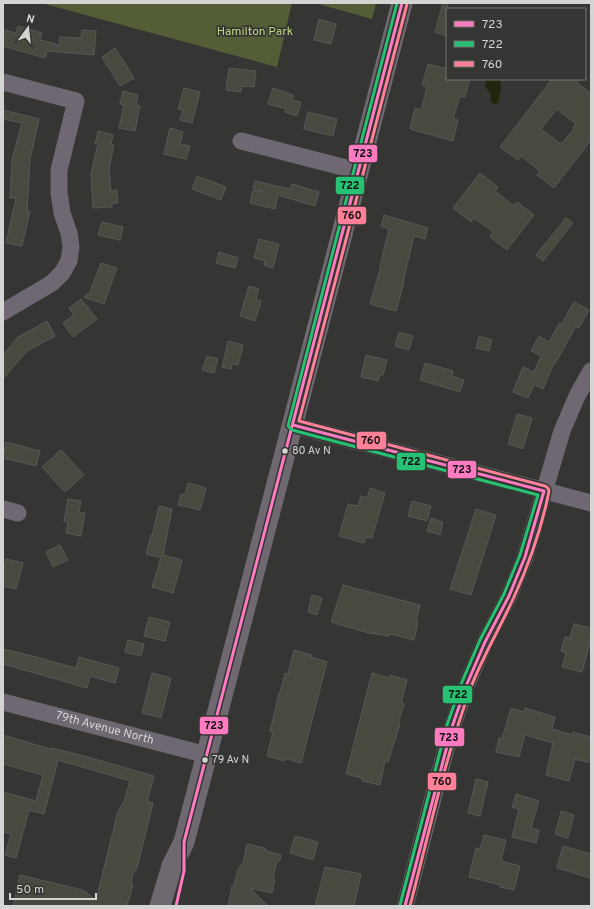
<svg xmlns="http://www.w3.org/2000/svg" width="594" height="909" font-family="Overpass,sans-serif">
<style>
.green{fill:#535e36}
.water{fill:#20260b}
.building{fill:#474a3e;stroke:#575857;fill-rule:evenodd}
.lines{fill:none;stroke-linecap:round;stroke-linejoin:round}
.minor{stroke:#6f6872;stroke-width:17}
.major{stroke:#6f6871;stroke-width:21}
.bus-1-casing{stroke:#353633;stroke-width:6}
.bus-2-casing{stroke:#353633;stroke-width:6}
.bus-3-casing{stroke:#353633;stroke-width:6}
.bus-1{stroke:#fe7ac1;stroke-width:3}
.bus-2{stroke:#26c172;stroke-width:3}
.bus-3{stroke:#ff8098;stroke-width:3}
.bus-dot{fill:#d4d5d3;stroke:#353633;stroke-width:1.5}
.labels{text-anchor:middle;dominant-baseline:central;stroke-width:3.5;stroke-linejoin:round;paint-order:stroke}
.bus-label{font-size:11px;fill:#d4d5d3;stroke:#353633;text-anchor:start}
.park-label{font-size:12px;fill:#bfd681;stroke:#353633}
.street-label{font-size:12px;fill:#d4d5d3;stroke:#353633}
.line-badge{stroke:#353633;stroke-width:1.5}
.pale-badge-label{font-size:11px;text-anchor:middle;font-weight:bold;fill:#111}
</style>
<rect width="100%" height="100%" fill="#353534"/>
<g class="green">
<path d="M41,3H292L277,67Z"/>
<path d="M315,3H376L372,19Z"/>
</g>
<path class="water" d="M486,79H500L501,89L498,103L494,104L491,102C491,90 491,95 485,86Z"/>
<g class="building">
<path d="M443,3H447V36L435,32Z"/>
<path d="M319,19L336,24L331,44L314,40Z"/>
<path d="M18,26L42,33L40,40L59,45L60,37L81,38L82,30L96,31L94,55L47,51L45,58L3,46V30L16,33Z"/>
<path d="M115,48L134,78L120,86L102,57Z"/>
<path d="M428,64L447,69V79H470L465,97L460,96L453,119L458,120L453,141L410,129L415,108L421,110L427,87L422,85Z"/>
<path d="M229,68L256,71L254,87L242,86L241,92L226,90Z"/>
<path d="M552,79H580L577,83L591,93V140L554,188L537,175L540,171L521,156L518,160L500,147ZM557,109L576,124L573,128L574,129L561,144L541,129Z"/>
<path d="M184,88L200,92L192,123L180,120L183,110L178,109Z"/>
<path d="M273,88L293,95L292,100L301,102L297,116L285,112L286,109L268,104Z"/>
<path d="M123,91L138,95L136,105L140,106L135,131L119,128L124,105L120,104Z"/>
<path d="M3,110L39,119L30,159L27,211H30L22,246L6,243L16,198H10L12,160L22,123L3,119Z"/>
<path d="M308,112L337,119L333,136L304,129Z"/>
<path d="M170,128L183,132L180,144L190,146L186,159L164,154Z"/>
<path d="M98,131L113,135L111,144L114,145L109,168L111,191L117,190L118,203H112V207L93,208L91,174L98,144H95Z"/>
<path d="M480,173L498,187L495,191L514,206L517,202L534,215L507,250L490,237L493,232L474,218L471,222L453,208Z"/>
<path d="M197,176L226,187L221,200L192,189Z"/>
<path d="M255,181L290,189L292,184L319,192L315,206L278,195L275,209L250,203L253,190L263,192V191L253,188Z"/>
<path d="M384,215L428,228L425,239L414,236L403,282H404L396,311L370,304L381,266H380L389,229L381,226Z"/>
<path d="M566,218L573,223L543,261L536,255Z"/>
<path d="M102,222L123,227L120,240L98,235Z"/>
<path d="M259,239L279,244L273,268L264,265L265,261L254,258Z"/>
<path d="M219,252L238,258L235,268L216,263Z"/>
<path d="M101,263L117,268L104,304L84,297L90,292Z"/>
<path d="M249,286L259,289L256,299L261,301L255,321L240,316Z"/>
<path d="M81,299L97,319L73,337L63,323L74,315L69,308Z"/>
<path d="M574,302L589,310L579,328L576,326L555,364L554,363L543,389L534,385L528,398L513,392L523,367L534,372L541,356L531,351L539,336L549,342L559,324L561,325Z"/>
<path d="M47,321L55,336L27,351L3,379V355L18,337Z"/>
<path d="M399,332L413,336L409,350L395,346Z"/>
<path d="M479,336L492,340L489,351L476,348Z"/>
<path d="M228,341L243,345L238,365L232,364L231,369L222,367Z"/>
<path d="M366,355L387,360L383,375H380L378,381L361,377Z"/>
<path d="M207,356L218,359L214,373L202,370Z"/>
<path d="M425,363L453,371L452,376L464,380L460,392L420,380Z"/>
<path d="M517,414L532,418L523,449L508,444Z"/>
<path d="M6,442L40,451L36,466L3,458Z"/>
<path d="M61,450L84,475L65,492L42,467Z"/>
<path d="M188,483L206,488L200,510L178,505L181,494L185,495Z"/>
<path d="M370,488L385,493L372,538L366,537L364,543L339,536L348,504L358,506L361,496L367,498Z"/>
<path d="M68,499L81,501L79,512L85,513L81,536L66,533L68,522L64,521Z"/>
<path d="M412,501L431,506L427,521L408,516Z"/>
<path d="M159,506L172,509L163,555L182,560L173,593L152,587L161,558L146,554L151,535L152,536Z"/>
<path d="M476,509L496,515L471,595L450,589Z"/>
<path d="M431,518L443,522L440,535L427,531Z"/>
<path d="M60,545L68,560L53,567L46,552Z"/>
<path d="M6,559L23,563L16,589L3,586V572Z"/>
<path d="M343,585L420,605L416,622H418L414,640L390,634L389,636L369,633L331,622Z"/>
<path d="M312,595L322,598L317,615L308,612Z"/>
<path d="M149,617L170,622L165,641L144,636Z"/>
<path d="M574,624L591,628V640L582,672L562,667L566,653L561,651L565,637L570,638Z"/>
<path d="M128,640L144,644L141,656L125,652Z"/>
<path d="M3,649L32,656L76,668L79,657L119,668L115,683L90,676L87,688L3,664Z"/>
<path d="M294,650L312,655L311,657L327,662L301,763L284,758V761L267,756L273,732H270L279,693H280L285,673L288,674Z"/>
<path d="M152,673L171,678L161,718L142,713Z"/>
<path d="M372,673L389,678L390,675L407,680L401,703L404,704L398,724H400L388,762L385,761L380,785L362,781V778L346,774Z"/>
<path d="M511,708L524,712L525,708L555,717L552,729L573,735V732L591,737V763L575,759L569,781L546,775L553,743L525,735L519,757L496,752L499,738L502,739Z"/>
<path d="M3,735L50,749L51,748L77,754L154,776L147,801L153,803L137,868L133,873L131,883L133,884L127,906H13L20,875L83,890L96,900L118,811L124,802L130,781L58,760L44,814L29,810L16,858L5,855L11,834L3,832V792L36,801L43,775L3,764Z"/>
<path d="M476,779L488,782L480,816L468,813Z"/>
<path d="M516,794L539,801L531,828L539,830L536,843L512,837L519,809L512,807Z"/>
<path d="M561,811L574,815L568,838L555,834Z"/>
<path d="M484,835L506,840L501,861L520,866L514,890L500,887L501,885L469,877L476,848L480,849Z"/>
<path d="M295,836L318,842L313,860L290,853Z"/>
<path d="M247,844L264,848L267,851L281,855L280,860L276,864L273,878L275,880L272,893L250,888L268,906H228L232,886H234L238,869L243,864Z"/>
<path d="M563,846L591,854V878L557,868Z"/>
<path d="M325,867L361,874L354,906H315Z"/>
</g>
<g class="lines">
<g class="minor">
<path d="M3,82L76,101L59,170V192L62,213L69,233L71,247L69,261L62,273L52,283L3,312"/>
<path d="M241,141L358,171"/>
<path d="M293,425L591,503"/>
<path d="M3,509L18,513"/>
<path id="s1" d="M3,702L207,755"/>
<path d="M405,906L440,771L452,727L467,684L485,642L509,596L525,557L562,431L577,396L591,371"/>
</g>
<path class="major" d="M160,906L172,866L184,842L402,3"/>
<g class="bus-1-casing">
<g id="bus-1">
<path d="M293,425L544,491L525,557L509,596L485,642L467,684L452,727L405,906"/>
<path d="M176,906L184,871V842L402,3"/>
</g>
</g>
<g class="bus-2-casing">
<path id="bus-2" d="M397,3L288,426L292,430L538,495L520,555L504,594L480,640L462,682L447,725L400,905"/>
</g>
<g class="bus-3-casing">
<path id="bus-3" d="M407,4L299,421L545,486L548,488L549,491C542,527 529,564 514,597C500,628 483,656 471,687C445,758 429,833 410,906"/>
</g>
<use href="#bus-1" class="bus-1"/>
<use href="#bus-2" class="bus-2"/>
<use href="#bus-3" class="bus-3"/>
</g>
<g class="bus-dot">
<circle cx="285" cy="451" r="3.5"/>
<circle cx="205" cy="760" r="3.5"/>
</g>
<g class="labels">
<g class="bus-label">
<text x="292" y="451">80 Av N</text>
<text x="212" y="760">79 Av N</text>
</g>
<g class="park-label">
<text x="255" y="32">Hamilton Park</text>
</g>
<g class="street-label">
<text stroke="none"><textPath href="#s1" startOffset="105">79th Avenue North</textPath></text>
</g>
</g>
<g class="line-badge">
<rect x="348" y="144" width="30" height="19" rx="4" fill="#fe7ac1"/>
<rect x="335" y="176" width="30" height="19" rx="4" fill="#26c172"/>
<rect x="337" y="206" width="30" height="19" rx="4" fill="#ff8098"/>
<rect x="356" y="431" width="31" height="19" rx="4" fill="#ff8098"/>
<rect x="396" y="452" width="30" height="19" rx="4" fill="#26c172"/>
<rect x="447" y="460" width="30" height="19" rx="4" fill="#fe7ac1"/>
<rect x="442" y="685" width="31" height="19" rx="4" fill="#26c172"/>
<rect x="199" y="716" width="30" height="19" rx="4" fill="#fe7ac1"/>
<rect x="434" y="727" width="31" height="20" rx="4" fill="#fe7ac1"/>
<rect x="427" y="772" width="30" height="19" rx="4" fill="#ff8098"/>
</g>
<g class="pale-badge-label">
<text x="363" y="157">723</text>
<text x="350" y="189">722</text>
<text x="352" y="219">760</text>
<text x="371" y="444">760</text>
<text x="411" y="465">722</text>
<text x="462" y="473">723</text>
<text x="458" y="698">722</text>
<text x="214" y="729">723</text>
<text x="449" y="741">723</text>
<text x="442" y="785">760</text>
</g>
<rect width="594" height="909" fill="none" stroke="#d4d5d3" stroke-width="8"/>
<rect x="446" y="8" width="140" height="72" fill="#353633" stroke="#757673"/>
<rect x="454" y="21" width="20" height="6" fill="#fe7ac1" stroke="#757673"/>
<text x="482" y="28" font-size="12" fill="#d4d5d3">723</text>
<rect x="454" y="41" width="20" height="6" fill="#26c172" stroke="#757673"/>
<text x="482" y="48" font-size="12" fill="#d4d5d3">722</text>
<rect x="454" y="61" width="20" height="6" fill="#ff8098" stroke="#757673"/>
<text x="482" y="68" font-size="12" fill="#d4d5d3">760</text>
<g transform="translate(28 28) rotate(15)" stroke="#353633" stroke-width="3" paint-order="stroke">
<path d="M0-3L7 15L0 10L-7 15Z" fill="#d4d5d3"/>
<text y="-6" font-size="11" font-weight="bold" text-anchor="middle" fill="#d4d5d3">N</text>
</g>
<path d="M10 893v6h86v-6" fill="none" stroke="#d4d5d3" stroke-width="2"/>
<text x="16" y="893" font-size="12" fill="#d4d5d3" stroke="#353633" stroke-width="3" paint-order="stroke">50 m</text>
</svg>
